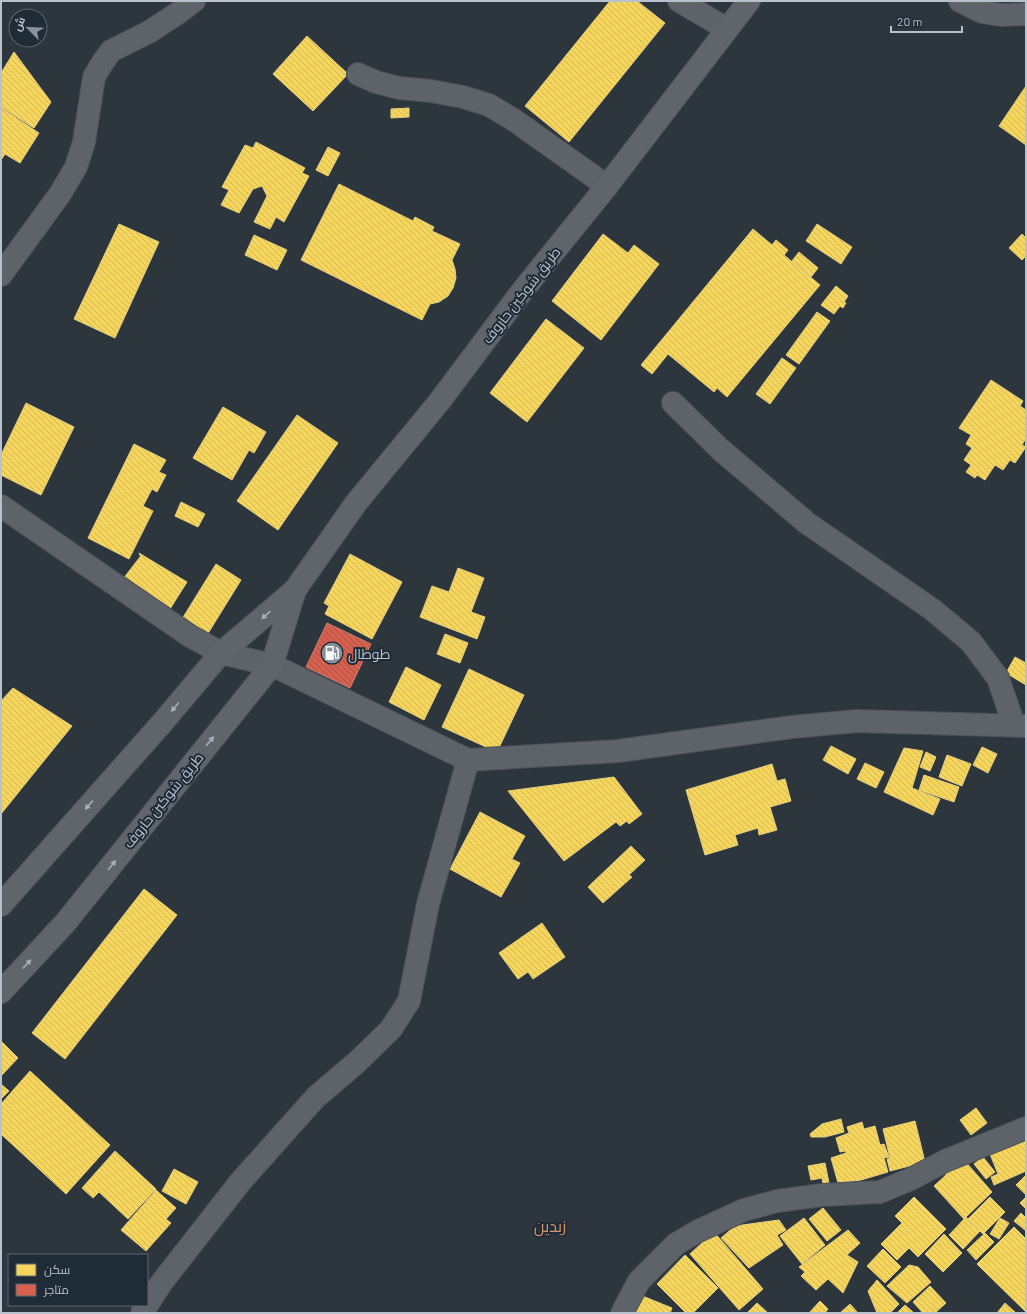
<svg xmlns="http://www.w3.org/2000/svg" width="1027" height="1314" font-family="Barlow,Cairo,sans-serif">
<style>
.homes{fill:url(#homes-back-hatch);stroke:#e4cf7e}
.shops{fill:url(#shops-back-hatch);stroke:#cd7d73}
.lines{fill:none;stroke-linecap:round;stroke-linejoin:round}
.street-casing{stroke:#4c5157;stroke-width:24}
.primary-casing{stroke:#4b5159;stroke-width:24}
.street{stroke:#5e636a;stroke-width:22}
.primary{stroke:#60656c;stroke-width:22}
.oneway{fill:#a7afb9}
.labels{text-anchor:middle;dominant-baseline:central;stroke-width:4;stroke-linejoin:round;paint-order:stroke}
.street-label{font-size:14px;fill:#b9c1cc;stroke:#202b38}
.poi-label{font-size:14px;fill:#b9c1cc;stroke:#202b38;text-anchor:start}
.quarter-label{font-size:16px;fill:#d5946b;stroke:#202b38}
</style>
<defs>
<pattern id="homes-back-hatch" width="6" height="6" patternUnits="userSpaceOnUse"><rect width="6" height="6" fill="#f6d55c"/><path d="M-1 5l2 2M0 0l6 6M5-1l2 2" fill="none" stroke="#d0b656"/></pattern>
<pattern id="shops-back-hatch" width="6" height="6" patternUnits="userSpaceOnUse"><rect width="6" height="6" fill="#d6604d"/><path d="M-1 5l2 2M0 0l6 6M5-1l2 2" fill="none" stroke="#a75548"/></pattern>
</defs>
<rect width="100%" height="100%" fill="#2d353d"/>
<g class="homes">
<path d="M610,1H637L665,23L569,142L525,106Z"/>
<path d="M307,36L348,74L313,111L273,74Z"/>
<path d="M14,52L51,102L34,128L1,107V73Z"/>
<path d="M1026,86V145L999,126Z"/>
<path d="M1,108L39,133L20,163L5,154L1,160Z"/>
<path d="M409,108V117L391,118V109Z"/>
<path d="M256,142L305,168L302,173L309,176L284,222L276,217L270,229L254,222L267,196L262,186L253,189L239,213L221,205L229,190L222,187L245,145L253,148Z"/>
<path d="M328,147L340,153L328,176L316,170Z"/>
<path d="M339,184L413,221L415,217L434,227L432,231L460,244L452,260L455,269L456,278L453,288L448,296L439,302L430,304L422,320L301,260Z"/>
<path d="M119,224L159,242L115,338L74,319Z"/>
<path d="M817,224L852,247L841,264L806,241Z"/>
<path d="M753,229L772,245L776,240L788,250L784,255L820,285L727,397L717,388L714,392L668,354L652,374L641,365Z"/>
<path d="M603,234L628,253L634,245L659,264L601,340L552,301Z"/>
<path d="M1022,234L1026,238V256L1022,260L1009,248Z"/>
<path d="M254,235L287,250L277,270L245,255Z"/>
<path d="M799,252L818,268L811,277L792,261Z"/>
<path d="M836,286L848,296L844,302L846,303L843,308L840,306L834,314L821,305Z"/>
<path d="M817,312L830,321L799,364L786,355Z"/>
<path d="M546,319L584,348L527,422L490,393Z"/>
<path d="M782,358L796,368L770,404L756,394Z"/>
<path d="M991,380L1023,401L1020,406L1026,410V438L1022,445L1026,447L1015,463L1010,460L1003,470L995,465L985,480L977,475L975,478L966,472L971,465L964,460L972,448L966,444L971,435L959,428Z"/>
<path d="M26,403L74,427L41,495L1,475V455Z"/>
<path d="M223,407L266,432L254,453L249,450L232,480L193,458Z"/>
<path d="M297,415L338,443L278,530L237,501Z"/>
<path d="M134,444L166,460L159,472L166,475L157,492L152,489L143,506L153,511L129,559L88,538Z"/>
<path d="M181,502L205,514L198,527L175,516Z"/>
<path d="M139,553L187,582L170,609L123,579L140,557L142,560Z"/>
<path d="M350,554L402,582L372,639L325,614L329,606L324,603Z"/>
<path d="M216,564L241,580L207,635L182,619Z"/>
<path d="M458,568L484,578L471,612L485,617L477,639L420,617L432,586L449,592Z"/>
<path d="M445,634L468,643L460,663L437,654Z"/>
<path d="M1015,657L1026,663V685L1006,673Z"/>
<path d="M406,667L441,685L424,720L389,702Z"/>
<path d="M469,669L524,695L497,752L442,727Z"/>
<path d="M13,688L72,726L1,814V701Z"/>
<path d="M831,746L856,759L848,774L823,760Z"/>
<path d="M982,747L997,754L988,773L973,765Z"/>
<path d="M904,748L923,751L912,788L940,799L933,815L884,792Z"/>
<path d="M926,752L936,757L930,771L920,767Z"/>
<path d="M947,755L971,764L962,786L939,777Z"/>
<path d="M865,763L884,772L876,788L857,779Z"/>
<path d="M772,764L777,781L785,779L791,801L770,807L777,830L759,835L758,828L735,835L738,845L705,855L686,790Z"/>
<path d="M924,775L959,787L954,802L919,790Z"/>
<path d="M614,777L642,814L629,824L627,821L620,826L616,822L564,861L508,791Z"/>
<path d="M480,812L525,836L512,859L520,863L501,897L450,869Z"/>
<path d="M631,846L645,860L629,875L632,877L603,903L588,887Z"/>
<path d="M144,889L177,915L65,1059L32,1033Z"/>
<path d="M542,923L565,957L533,979L528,972L518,979L499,953Z"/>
<path d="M1,1041L18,1058L1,1076Z"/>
<path d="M30,1071L110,1145L66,1194L1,1134V1104Z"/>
<path d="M1,1084L9,1091L1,1099Z"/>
<path d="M976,1108L987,1123L971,1135L960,1120Z"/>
<path d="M841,1119L844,1132L825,1137H811L810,1134L822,1124Z"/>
<path d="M915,1121L925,1162L890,1171L887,1159L890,1158L883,1129Z"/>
<path d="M862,1122L864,1129L875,1126L880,1145L884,1144L889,1157L884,1158L888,1172L861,1180L838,1183L831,1158L846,1153L845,1151L840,1152L836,1138L849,1133L847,1127Z"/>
<path d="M1026,1138V1171L994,1185L991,1177L998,1174L990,1154Z"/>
<path d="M115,1151L156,1189L128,1219L99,1192L93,1198L82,1188Z"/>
<path d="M983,1157L995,1172L986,1179L974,1164Z"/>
<path d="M964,1160L992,1192L964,1219L934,1186L946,1175L944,1173Z"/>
<path d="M825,1163L829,1183L823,1184L822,1178L811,1180L808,1166Z"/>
<path d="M174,1169L198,1182L186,1204L162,1191Z"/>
<path d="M1026,1175V1193L1025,1194L1016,1185Z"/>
<path d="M156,1190L176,1208L166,1219L171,1223L146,1251L121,1230Z"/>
<path d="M914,1197L946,1229L918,1257L909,1248L897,1260L881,1244L902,1223L895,1216Z"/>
<path d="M990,1197L1005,1212L983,1234L968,1219Z"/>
<path d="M1026,1197V1209L1020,1203Z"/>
<path d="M823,1208L841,1230L827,1241L809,1219Z"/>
<path d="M1021,1213L1026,1218V1231L1014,1221Z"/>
<path d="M966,1217L980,1231L963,1249L949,1235Z"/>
<path d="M804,1218L825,1245L802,1264L780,1236Z"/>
<path d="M1000,1218L1009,1223L999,1239L990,1234Z"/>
<path d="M779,1220L786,1230L777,1235L783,1245L749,1268L721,1238L735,1226Z"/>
<path d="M1014,1227L1026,1239V1312L977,1264Z"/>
<path d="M848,1230L860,1243L847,1255L858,1262L843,1293L828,1279L816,1290L801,1276L805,1272L799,1267Z"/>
<path d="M714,1232L763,1289L739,1310L690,1254Z"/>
<path d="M985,1233L994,1242L976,1260L967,1250Z"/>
<path d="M944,1234L962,1253L943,1272L925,1254Z"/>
<path d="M883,1249L901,1267L885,1283L867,1266Z"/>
<path d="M685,1255L718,1288L693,1313H686L657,1284Z"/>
<path d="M909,1265L918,1267L931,1282L907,1303L887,1286Z"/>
<path d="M877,1280L899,1304L890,1313H877L868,1291Z"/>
<path d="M930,1286L946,1303L935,1313H923L913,1302Z"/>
<path d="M640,1295L672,1308L670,1313H632Z"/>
<path d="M820,1301L828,1309L825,1313H809Z"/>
<path d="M757,1303L768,1313H747Z"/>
<path d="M1005,1303L1016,1313H997Z"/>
<path d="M850,1304L858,1313H840Z"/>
<path d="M905,1305L914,1313H897Z"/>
</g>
<path class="shops" d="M327,623L371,644L350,688L306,667Z"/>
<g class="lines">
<g class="street-casing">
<g id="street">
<path d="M679,1L727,29"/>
<path d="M960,1L982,12L1002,15L1026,14"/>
<path d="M358,74L376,82L399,88L431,91L463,97L489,105L514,120L607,186"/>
<path d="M1,275L60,194L76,167L84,142L94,77L103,62L111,51L149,32L178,13L194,1"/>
<path d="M673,403L721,450L807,523L933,610L971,642L998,678L1014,725"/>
<path d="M1,506L190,636L221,653L272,665L468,760L618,751L792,727L857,721L1026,726"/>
<path d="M142,1313L162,1282L241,1181L316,1097L356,1063L391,1029L409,1001L428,904L468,760"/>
<path d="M622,1313L639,1281L676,1244L698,1231L744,1210L777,1201L822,1195L880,1192L911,1179L945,1161L1026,1128"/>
</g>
</g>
<g class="primary-casing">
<g id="primary">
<path d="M1,905L162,723L221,653L295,590L356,503L439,402L523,290L607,186L749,1"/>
<path d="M1,992L66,922L272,665L295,590"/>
</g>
</g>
<use href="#street" class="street"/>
<use href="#primary" class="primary"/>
</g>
<defs><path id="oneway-solid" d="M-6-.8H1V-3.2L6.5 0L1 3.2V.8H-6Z"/></defs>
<g class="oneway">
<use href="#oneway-solid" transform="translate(266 615) rotate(139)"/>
<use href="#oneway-solid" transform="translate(175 707) rotate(130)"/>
<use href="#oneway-solid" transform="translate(210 741) rotate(-51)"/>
<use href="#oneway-solid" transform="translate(89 805) rotate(131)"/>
<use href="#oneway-solid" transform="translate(112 865) rotate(-51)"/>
<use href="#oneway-solid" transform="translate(27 964) rotate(-47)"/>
</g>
<defs>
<g id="fuel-disc" transform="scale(1.15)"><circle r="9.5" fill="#88909a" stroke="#202b38"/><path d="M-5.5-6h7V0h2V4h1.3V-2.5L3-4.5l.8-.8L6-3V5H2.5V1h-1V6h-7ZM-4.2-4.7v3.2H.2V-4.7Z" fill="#fff"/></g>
</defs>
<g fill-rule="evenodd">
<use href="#fuel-disc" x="332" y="653"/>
</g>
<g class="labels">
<g class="street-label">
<text transform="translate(521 295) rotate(-52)">طريق شوكين حاروف</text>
<text transform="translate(163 800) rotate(-51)">طريق شوكين حاروف</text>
</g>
<g class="poi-label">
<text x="348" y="653">طوطال</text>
</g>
<g class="quarter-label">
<text x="550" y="1225">زبدين</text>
</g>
</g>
<rect width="1027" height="1314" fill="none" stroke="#b9c1cc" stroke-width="4"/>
<rect x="8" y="1254" width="140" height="52" fill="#202b38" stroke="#5d6773"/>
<rect x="16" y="1264" width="20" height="12" fill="#f6d55c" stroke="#5d6773"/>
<text x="44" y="1274" font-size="12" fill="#b9c1cc">سكن</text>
<rect x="16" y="1284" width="20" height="12" fill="#d6604d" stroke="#5d6773"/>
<text x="44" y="1294" font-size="12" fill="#b9c1cc">متاجر</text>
<g transform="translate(28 28) rotate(294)"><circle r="19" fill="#202b38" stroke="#5d6773"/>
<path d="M0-3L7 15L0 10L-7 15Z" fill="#88909a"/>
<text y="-6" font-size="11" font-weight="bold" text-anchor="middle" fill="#b9c1cc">ش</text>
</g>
<path d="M891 26v6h71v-6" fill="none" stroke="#b9c1cc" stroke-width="2"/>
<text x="897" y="26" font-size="12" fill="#b9c1cc" stroke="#202b38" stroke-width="3" paint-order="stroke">20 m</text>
</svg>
